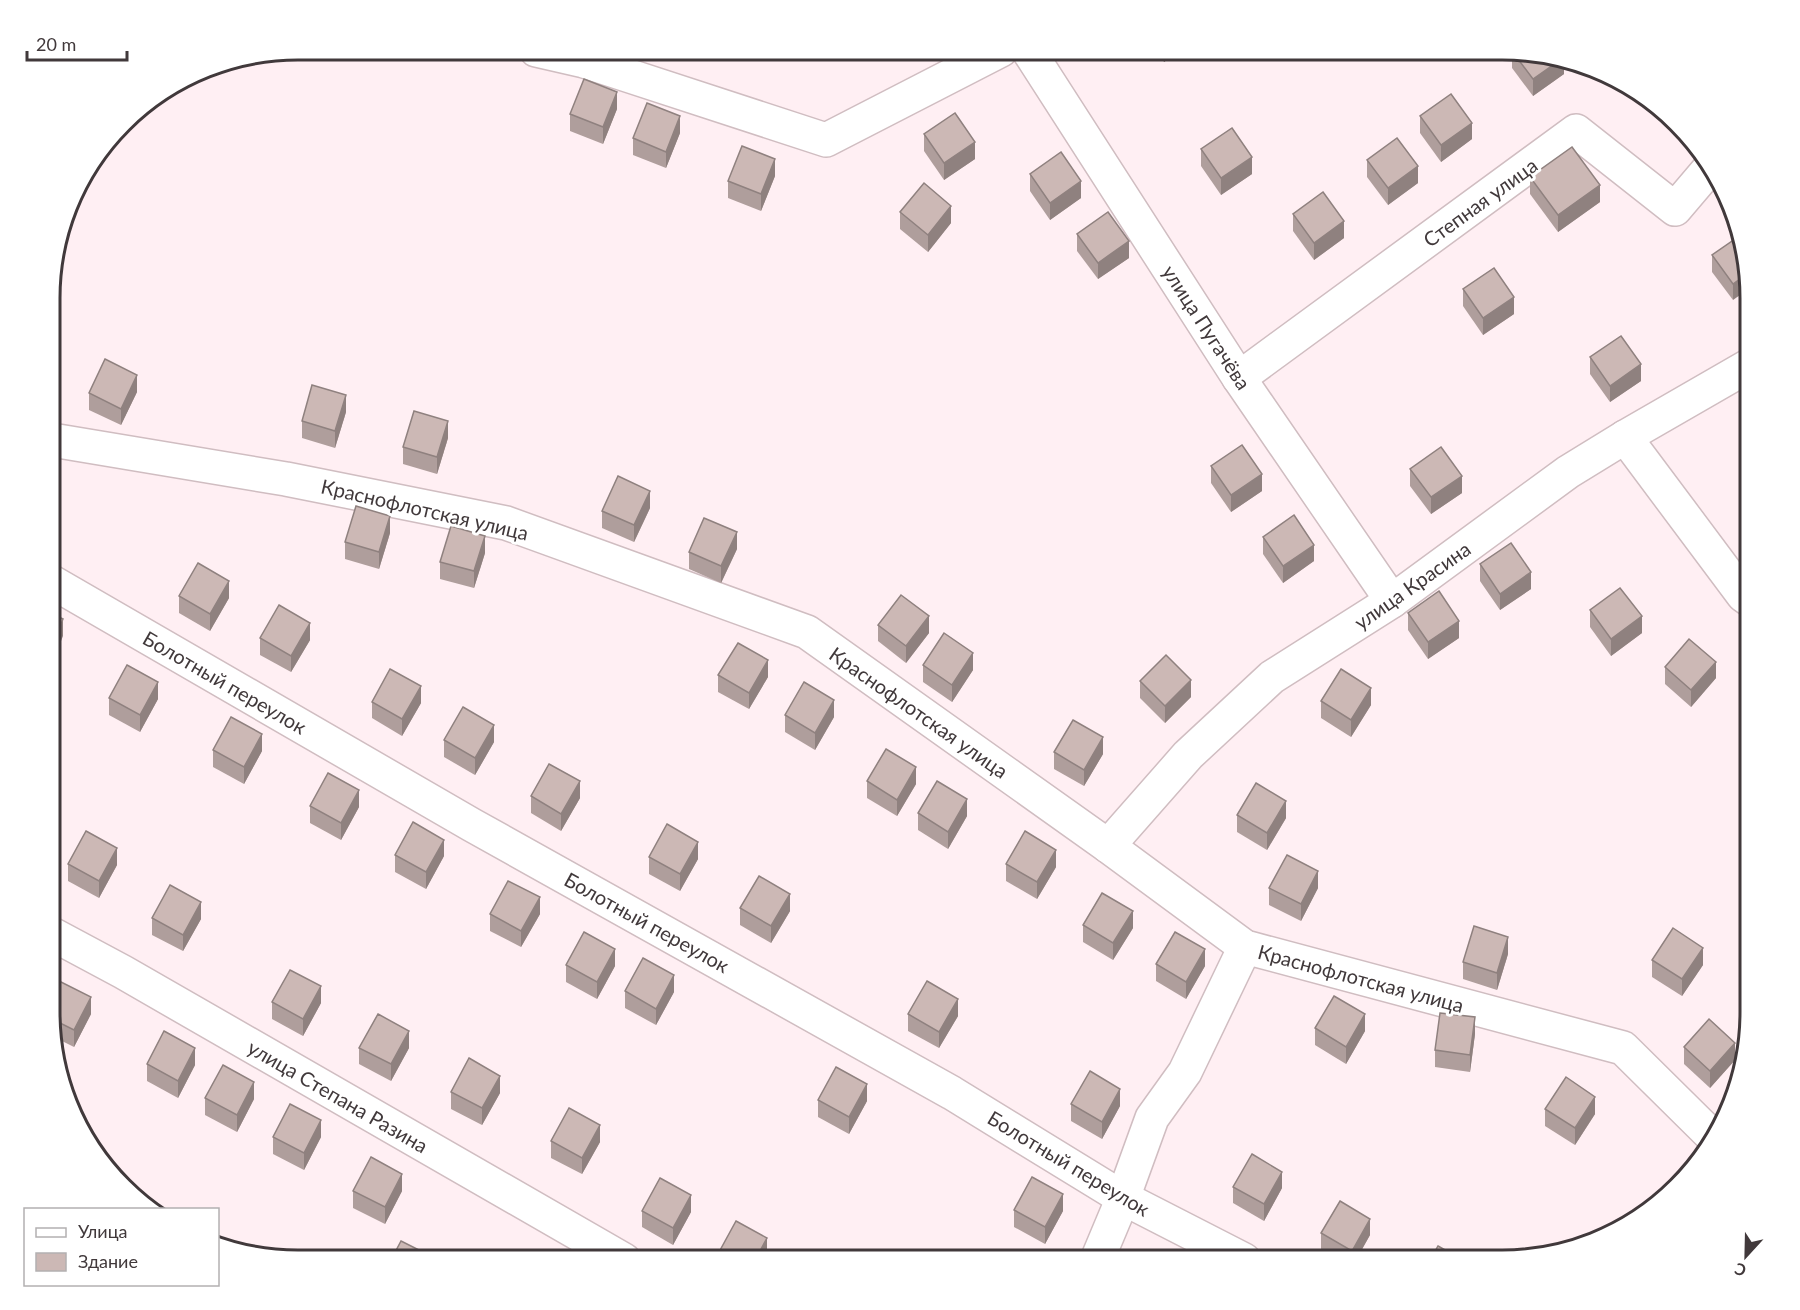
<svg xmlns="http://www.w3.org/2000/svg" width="1800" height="1310" font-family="Lato,sans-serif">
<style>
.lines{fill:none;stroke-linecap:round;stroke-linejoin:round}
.minor-casing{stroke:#d0bdc1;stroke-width:36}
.minor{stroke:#fff;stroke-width:33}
.wall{fill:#af9e9c}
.shaded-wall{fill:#8f817f}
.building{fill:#ccb8b5;stroke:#8f817f;stroke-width:1.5}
.labels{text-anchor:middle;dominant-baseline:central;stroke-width:6;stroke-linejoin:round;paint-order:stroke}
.street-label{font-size:20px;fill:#41393b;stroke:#fff}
.rim{fill:none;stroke:#41393b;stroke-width:3}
</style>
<rect width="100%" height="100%" fill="#ffeff3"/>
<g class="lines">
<g class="minor-casing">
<g id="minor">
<path d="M536,50L584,61L826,140L1001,50"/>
<path d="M1028,50L1239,378L1392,601"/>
<path d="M1239,378L1576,131L1675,209L1709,169"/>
<path d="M1625,437L1743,595L1750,600"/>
<path d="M52,440L286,479L506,523L807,632L1108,846L1245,947L1623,1048L1713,1137"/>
<path d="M52,582L472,825L952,1093L1123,1198L1244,1260"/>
<path d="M1108,846L1188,755L1272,677L1392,601L1568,472L1625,437L1750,365"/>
<path d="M52,934L123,972L624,1260"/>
<path d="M1097,1260L1123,1198L1152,1118L1185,1072L1245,947"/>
</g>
</g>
<use href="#minor" class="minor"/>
</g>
<g class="wall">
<path d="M1155,50H1181L1164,62Z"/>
<path d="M1512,51L1564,61V74L1533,96L1512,68Z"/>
<path d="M1652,100L1654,101L1661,110L1660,111Z"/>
<path d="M617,109L603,144L570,131V114Z"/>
<path d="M1420,116L1472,139L1441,162L1420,133Z"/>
<path d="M680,133L666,168L633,155V138Z"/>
<path d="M924,134L975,159L944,180L924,151Z"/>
<path d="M1201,149L1252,174L1221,195L1201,166Z"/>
<path d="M1367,160L1418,183L1388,205L1367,177Z"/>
<path d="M1030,174L1081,198L1050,220L1030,191Z"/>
<path d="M775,176L761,211L728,198V181Z"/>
<path d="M1530,177L1600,202L1558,232L1530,194Z"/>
<path d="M900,212L951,223L928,252L900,229Z"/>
<path d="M1293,214L1344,238L1314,260L1293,231Z"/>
<path d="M1077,234L1129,258L1098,279L1077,251Z"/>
<path d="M1738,237L1733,300L1712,272V255Z"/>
<path d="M1463,289L1514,314L1483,335L1463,306Z"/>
<path d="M1590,357L1641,381L1610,402L1590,374Z"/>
<path d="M137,392L121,425L89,410V393Z"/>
<path d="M346,412L335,448L302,438V421Z"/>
<path d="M448,438L437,474L403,464V447Z"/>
<path d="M1211,466L1262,491L1231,512L1211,483Z"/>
<path d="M1410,469L1462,493L1431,514L1410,486Z"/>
<path d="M650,508L634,542L602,528V511Z"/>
<path d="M1750,508V531L1747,527V510Z"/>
<path d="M390,533L379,569L345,559V542Z"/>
<path d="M1263,537L1314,561L1283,583L1263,554Z"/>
<path d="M737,549L721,583L689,569V552Z"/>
<path d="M485,553L474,588L440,579V562Z"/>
<path d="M1480,564L1531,589L1500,610L1480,581Z"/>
<path d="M179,596L229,598L210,631L179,613Z"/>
<path d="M1590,610L1642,633L1611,656L1590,627Z"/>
<path d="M1408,613L1459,638L1428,659L1408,630Z"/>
<path d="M878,625L929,633L906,663L878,641Z"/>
<path d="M260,638L310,640L291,672L260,655Z"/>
<path d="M923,665L973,670L952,702L923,682Z"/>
<path d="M1665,667L1716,678L1691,707L1665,684Z"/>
<path d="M718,675L768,677L749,709L718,692Z"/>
<path d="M1140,681L1191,697L1165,723L1140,698Z"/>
<path d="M109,698L158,699L140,732L109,715Z"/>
<path d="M1321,701L1371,705L1351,737L1321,718Z"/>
<path d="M372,702L421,703L402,736L372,718Z"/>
<path d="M1750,711V738L1745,734V717Z"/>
<path d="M785,715L834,717L815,750L785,732Z"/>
<path d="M444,740L494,742L475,775L444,757Z"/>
<path d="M213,750L262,751L244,784L213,767Z"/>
<path d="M1054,752L1103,754L1084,786L1054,769Z"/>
<path d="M867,781L916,784L897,816L867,798Z"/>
<path d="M531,796L580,798L561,831L531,813Z"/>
<path d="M310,806L359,807L341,840L310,823Z"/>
<path d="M918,813L967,816L948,849L918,830Z"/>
<path d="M1237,815L1286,818L1267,850L1237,832Z"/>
<path d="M395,855L444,856L426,889L395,872Z"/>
<path d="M649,857L698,859L680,891L649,874Z"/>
<path d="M68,864L117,865L99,898L68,881Z"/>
<path d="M1006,864L1056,867L1037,899L1006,881Z"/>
<path d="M1269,888H1318L1301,921L1269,905Z"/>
<path d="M740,908L790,911L771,943L740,925Z"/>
<path d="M490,914H540L521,947L490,931Z"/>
<path d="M152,918L201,919L183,951L152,935Z"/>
<path d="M1083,925L1133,928L1113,960L1083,942Z"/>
<path d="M1508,954L1497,990L1463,979V962Z"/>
<path d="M1652,960L1703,965L1682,996L1652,977Z"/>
<path d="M1156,964L1205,966L1186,999L1156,981Z"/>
<path d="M566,965L615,966L597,999L566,982Z"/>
<path d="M625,991L674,992L656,1025L625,1008Z"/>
<path d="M52,995L91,1014L74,1047L52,1036Z"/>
<path d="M272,1002L321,1003L303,1036L272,1019Z"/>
<path d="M908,1014L958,1016L939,1048L908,1031Z"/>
<path d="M1315,1028L1365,1031L1346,1064L1315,1045Z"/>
<path d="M1475,1034L1470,1072L1435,1067V1050Z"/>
<path d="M1684,1047L1735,1060L1710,1088L1684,1064Z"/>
<path d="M359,1048H409L391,1081L359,1064Z"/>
<path d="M147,1064L195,1065L178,1098L147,1081Z"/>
<path d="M451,1092L500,1093L482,1125L451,1109Z"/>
<path d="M205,1098L254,1099L237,1132L205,1115Z"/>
<path d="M818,1100L867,1101L849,1134L818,1117Z"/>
<path d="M1071,1104L1120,1106L1102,1139L1071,1121Z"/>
<path d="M1545,1109L1595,1114L1575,1145L1545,1126Z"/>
<path d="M273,1137H321L304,1170L273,1154Z"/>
<path d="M551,1141L600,1142L582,1174L551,1158Z"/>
<path d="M1233,1187L1282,1188L1264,1221L1233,1203Z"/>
<path d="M353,1191H402L385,1224L353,1208Z"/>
<path d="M1014,1210L1063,1211L1045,1244L1014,1227Z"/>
<path d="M642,1211L691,1212L673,1245L642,1227Z"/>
<path d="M1321,1233L1370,1235L1356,1260H1339L1321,1250Z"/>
<path d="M718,1254L767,1255L765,1260H718Z"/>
</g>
<g class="shaded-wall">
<path d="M1164,50H1181L1164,62Z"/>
<path d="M1560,60L1564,61V74L1533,96V79Z"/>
<path d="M617,92V109L603,144V127Z"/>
<path d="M680,116V133L666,168V152Z"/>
<path d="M1472,123V139L1441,162V145Z"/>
<path d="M975,142V159L944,180V163Z"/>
<path d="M1252,157V174L1221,195V178Z"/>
<path d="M775,159V176L761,211V194Z"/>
<path d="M1418,166V183L1388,205V188Z"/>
<path d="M1081,181V198L1050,220V203Z"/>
<path d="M1600,185V202L1558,232V215Z"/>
<path d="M951,206V223L928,252V235Z"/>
<path d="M1344,221V238L1314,260V243Z"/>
<path d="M1129,241V258L1098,279V263Z"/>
<path d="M1748,273L1750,282V288L1733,300V284Z"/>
<path d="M1514,297V314L1483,335V318Z"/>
<path d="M1641,364V381L1610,402V386Z"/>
<path d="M137,375V392L121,425V409Z"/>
<path d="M346,395V412L335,448V431Z"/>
<path d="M448,421V438L437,474V457Z"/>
<path d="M1262,474V491L1231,512V495Z"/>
<path d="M1462,476V493L1431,514V497Z"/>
<path d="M650,491V508L634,542V525Z"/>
<path d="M390,516V533L379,569V552Z"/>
<path d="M737,532V549L721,583V566Z"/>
<path d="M485,536V553L474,588V571Z"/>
<path d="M1314,545V561L1283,583V566Z"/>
<path d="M1531,572V589L1500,610V594Z"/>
<path d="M229,581V598L210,631V614Z"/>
<path d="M929,616V633L906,663V646Z"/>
<path d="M1642,616V633L1611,656V639Z"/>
<path d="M63,619V636L52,664V647Z"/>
<path d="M1459,621V638L1428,659V642Z"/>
<path d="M310,623V640L291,672V656Z"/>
<path d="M973,653V670L952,702V685Z"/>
<path d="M768,660V677L749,709V693Z"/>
<path d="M1716,662V678L1691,707V690Z"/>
<path d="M1191,680V697L1165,723V706Z"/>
<path d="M158,682V699L140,732V715Z"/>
<path d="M421,686V703L402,736V719Z"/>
<path d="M1371,688V705L1351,737V720Z"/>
<path d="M834,700V717L815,750V733Z"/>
<path d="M494,725V742L475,775V758Z"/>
<path d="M262,734V751L244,784V767Z"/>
<path d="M1103,737V754L1084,786V770Z"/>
<path d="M916,767V784L897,816V800Z"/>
<path d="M580,781V798L561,831V814Z"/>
<path d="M359,790V807L341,840V823Z"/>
<path d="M967,799V816L948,849V832Z"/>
<path d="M1286,801V818L1267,850V833Z"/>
<path d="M444,840V856L426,889V872Z"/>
<path d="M698,842V859L680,891V874Z"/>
<path d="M117,848V865L99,898V881Z"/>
<path d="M1056,850V867L1037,899V882Z"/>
<path d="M1318,871V888L1301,921V904Z"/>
<path d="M790,894V911L771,943V926Z"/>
<path d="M540,897V914L521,947V931Z"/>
<path d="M201,902V919L183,951V935Z"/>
<path d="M1133,911V928L1113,960V943Z"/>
<path d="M1508,937V954L1497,990V973Z"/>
<path d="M1703,948V965L1682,996V979Z"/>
<path d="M615,949V966L597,999V982Z"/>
<path d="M1205,949V966L1186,999V982Z"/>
<path d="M674,975V992L656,1025V1009Z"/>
<path d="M321,986V1003L303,1036V1019Z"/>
<path d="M91,997V1014L74,1047V1030Z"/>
<path d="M958,999V1016L939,1048V1032Z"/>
<path d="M1365,1014V1031L1346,1064V1047Z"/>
<path d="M1475,1017V1034L1470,1072V1055Z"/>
<path d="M409,1031V1048L391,1081V1064Z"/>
<path d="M1735,1043V1060L1710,1088V1071Z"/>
<path d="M195,1048V1065L178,1098V1081Z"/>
<path d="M500,1076V1093L482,1125V1108Z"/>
<path d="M254,1082V1099L237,1132V1115Z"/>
<path d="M867,1084V1101L849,1134V1117Z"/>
<path d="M1120,1089V1106L1102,1139V1122Z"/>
<path d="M1595,1097V1114L1575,1145V1128Z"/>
<path d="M321,1120V1137L304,1170V1153Z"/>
<path d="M600,1125V1142L582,1174V1158Z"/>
<path d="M1282,1172V1188L1264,1221V1204Z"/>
<path d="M402,1174V1191L385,1224V1207Z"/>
<path d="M1063,1194V1211L1045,1244V1227Z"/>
<path d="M691,1195V1212L673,1245V1228Z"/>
<path d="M1370,1219V1235L1356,1260H1352V1251Z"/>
<path d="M767,1238V1255L765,1260H755Z"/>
</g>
<g class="building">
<path d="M1513,50H1518L1560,60L1533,79L1512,51Z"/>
<path d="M584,79L617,92L603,127L570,114Z"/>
<path d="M1451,94L1472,123L1441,145L1420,116Z"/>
<path d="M647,103L680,116L666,152L633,138Z"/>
<path d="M955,113L975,142L944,163L924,134Z"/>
<path d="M1232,128L1252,157L1221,178L1201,149Z"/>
<path d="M1397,138L1418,166L1388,188L1367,160Z"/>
<path d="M742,146L775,159L761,194L728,181Z"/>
<path d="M1572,147L1600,185L1558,215L1530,177Z"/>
<path d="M1061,152L1081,181L1050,203L1030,174Z"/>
<path d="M924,183L951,206L928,235L900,212Z"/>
<path d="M1323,192L1344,221L1314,243L1293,214Z"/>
<path d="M1108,212L1129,241L1098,263L1077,234Z"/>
<path d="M1738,237L1748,273L1733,284L1712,255Z"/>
<path d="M1494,268L1514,297L1483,318L1463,289Z"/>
<path d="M1621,336L1641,364L1610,386L1590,357Z"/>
<path d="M105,359L137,375L121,409L89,393Z"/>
<path d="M312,385L346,395L335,431L302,421Z"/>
<path d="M414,411L448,421L437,457L403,447Z"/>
<path d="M1242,445L1262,474L1231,495L1211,466Z"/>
<path d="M1441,447L1462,476L1431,497L1410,469Z"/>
<path d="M618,476L650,491L634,525L602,511Z"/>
<path d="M356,506L390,516L379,552L345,542Z"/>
<path d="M1294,515L1314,545L1283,566L1263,537Z"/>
<path d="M704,518L737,532L721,566L689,552Z"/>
<path d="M451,526L485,536L474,571L440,562Z"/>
<path d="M1511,543L1531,572L1500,594L1480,564Z"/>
<path d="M198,563L229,581L210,614L179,596Z"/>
<path d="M1620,588L1642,616L1611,639L1590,610Z"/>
<path d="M1439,591L1459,621L1428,642L1408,613Z"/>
<path d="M901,595L929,616L906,646L878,625Z"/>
<path d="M279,605L310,623L291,656L260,638Z"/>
<path d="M52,614L63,619L52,647Z"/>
<path d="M944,633L973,653L952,685L923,665Z"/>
<path d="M1689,639L1716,662L1691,690L1665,667Z"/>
<path d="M738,643L768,660L749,693L718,675Z"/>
<path d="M1166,655L1191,680L1165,706L1140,681Z"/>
<path d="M127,665L158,682L140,715L109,698Z"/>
<path d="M390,669L421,686L402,719L372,702Z"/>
<path d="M1341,669L1371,688L1351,720L1321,701Z"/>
<path d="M804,682L834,700L815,733L785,715Z"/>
<path d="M463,707L494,725L475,758L444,740Z"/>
<path d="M1750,711V721L1745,717Z"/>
<path d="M231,717L262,734L244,767L213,750Z"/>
<path d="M1073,720L1103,737L1084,770L1054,752Z"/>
<path d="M886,749L916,767L897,800L867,781Z"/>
<path d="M549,764L580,781L561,814L531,796Z"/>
<path d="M328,773L359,790L341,823L310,806Z"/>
<path d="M937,781L967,799L948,832L918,813Z"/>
<path d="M1256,783L1286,801L1267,833L1237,815Z"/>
<path d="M413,822L444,840L426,872L395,855Z"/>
<path d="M667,824L698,842L680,874L649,857Z"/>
<path d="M86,831L117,848L99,881L68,864Z"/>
<path d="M1025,831L1056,850L1037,882L1006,864Z"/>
<path d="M1287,855L1318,871L1301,904L1269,888Z"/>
<path d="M759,876L790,894L771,926L740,908Z"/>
<path d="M508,881L540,897L521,931L490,914Z"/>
<path d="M170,885L201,902L183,935L152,918Z"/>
<path d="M1102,893L1133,911L1113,943L1083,925Z"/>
<path d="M1474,926L1508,937L1497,973L1463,962Z"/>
<path d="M1673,928L1703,948L1682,979L1652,960Z"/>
<path d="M584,932L615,949L597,982L566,965Z"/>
<path d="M1175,932L1205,949L1186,982L1156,964Z"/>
<path d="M643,958L674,975L656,1009L625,991Z"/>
<path d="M290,970L321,986L303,1019L272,1002Z"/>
<path d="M59,981L91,997L74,1030L52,1019V995Z"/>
<path d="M927,981L958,999L939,1032L908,1014Z"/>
<path d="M1334,996L1365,1014L1346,1047L1315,1028Z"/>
<path d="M1440,1013L1475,1017L1470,1055L1435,1050Z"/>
<path d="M378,1014L409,1031L391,1064L359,1048Z"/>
<path d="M1709,1019L1735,1043L1710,1071L1684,1047Z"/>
<path d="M164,1031L195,1048L178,1081L147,1064Z"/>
<path d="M469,1058L500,1076L482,1108L451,1092Z"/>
<path d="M223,1065L254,1082L237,1115L205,1098Z"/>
<path d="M836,1067L867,1084L849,1117L818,1100Z"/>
<path d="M1090,1071L1120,1089L1102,1122L1071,1104Z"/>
<path d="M1566,1077L1595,1097L1575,1128L1545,1109Z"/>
<path d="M290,1104L321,1120L304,1153L273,1137Z"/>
<path d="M569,1108L600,1125L582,1158L551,1141Z"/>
<path d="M1252,1154L1282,1172L1264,1204L1233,1187Z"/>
<path d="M371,1157L402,1174L385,1207L353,1191Z"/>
<path d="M1032,1177L1063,1194L1045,1227L1014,1210Z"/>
<path d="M660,1178L691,1195L673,1228L642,1211Z"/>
<path d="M1340,1201L1370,1219L1352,1251L1321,1233Z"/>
<path d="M736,1221L767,1238L755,1260H729L718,1254Z"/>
<path d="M401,1241L433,1257L431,1260H391Z"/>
<path d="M1438,1246L1463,1260H1430Z"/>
</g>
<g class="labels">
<g class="street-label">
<text transform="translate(1480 202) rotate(-36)">Степная улица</text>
<text transform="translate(1207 327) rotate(57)">улица Пугачёва</text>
<text transform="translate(425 509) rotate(13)">Краснофлотская улица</text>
<text transform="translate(1412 585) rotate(-35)">улица Красина</text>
<text transform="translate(225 682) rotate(30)">Болотный переулок</text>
<text transform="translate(919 712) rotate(35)">Краснофлотская улица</text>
<text transform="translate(647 922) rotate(29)">Болотный переулок</text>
<text transform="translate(1361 978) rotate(15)">Краснофлотская улица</text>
<text transform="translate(338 1096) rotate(30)">улица Степана Разина</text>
<text transform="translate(1069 1163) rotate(31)">Болотный переулок</text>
</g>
</g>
<path d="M0 0H1800V1310H0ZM298 60H1502A238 238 0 0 1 1740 298V1012A238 238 0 0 1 1502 1250H298A238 238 0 0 1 60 1012V298A238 238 0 0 1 298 60Z" fill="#fff" fill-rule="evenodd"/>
<path class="rim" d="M298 60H1502A238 238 0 0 1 1740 298V1012A238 238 0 0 1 1502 1250H298A238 238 0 0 1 60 1012V298A238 238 0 0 1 298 60Z"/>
<rect x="24" y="1208" width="195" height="78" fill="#ffffff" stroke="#b3b0b1" stroke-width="1.5"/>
<rect x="36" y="1228" width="30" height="9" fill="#ffffff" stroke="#b3b0b1" stroke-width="1.5"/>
<text x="78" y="1238" font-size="18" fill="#41393b">Улица</text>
<rect x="36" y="1253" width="30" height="18" fill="#ccb8b5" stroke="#b3b0b1" stroke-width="1.5"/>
<text x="78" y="1268" font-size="18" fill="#41393b">Здание</text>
<g transform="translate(1746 1256) rotate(202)" stroke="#ffffff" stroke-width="4.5" paint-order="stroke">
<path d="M0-4.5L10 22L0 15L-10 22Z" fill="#41393b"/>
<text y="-9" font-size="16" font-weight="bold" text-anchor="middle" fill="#41393b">С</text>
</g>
<path d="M27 51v9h100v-9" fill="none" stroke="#41393b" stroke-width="3"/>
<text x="36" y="51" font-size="18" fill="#41393b" stroke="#ffffff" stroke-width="4.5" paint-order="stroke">20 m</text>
</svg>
